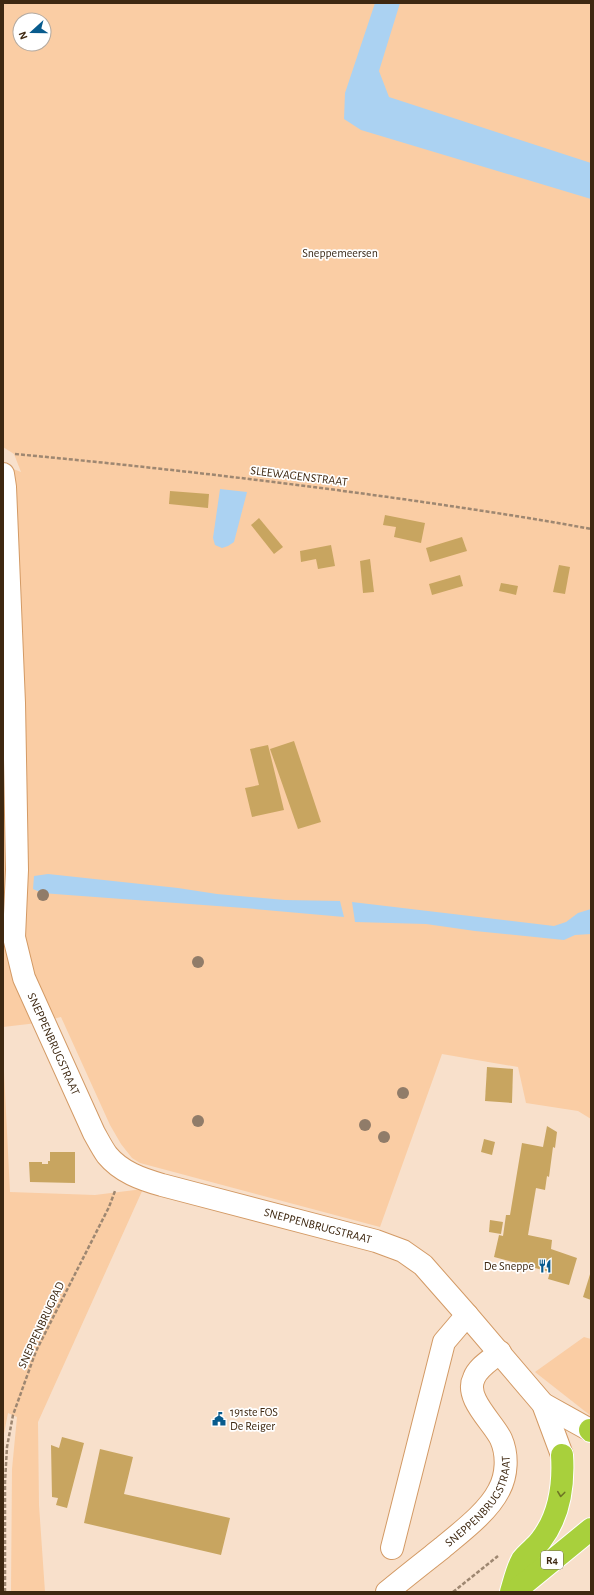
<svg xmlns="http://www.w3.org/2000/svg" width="594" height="1595" font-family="'Alegreya Sans',sans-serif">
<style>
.green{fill:#facda4;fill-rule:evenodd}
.water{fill:#abd2f2}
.building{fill:#c8a560}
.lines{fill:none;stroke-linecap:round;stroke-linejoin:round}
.minor-casing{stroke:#d39a65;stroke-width:24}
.highway-casing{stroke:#fff;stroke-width:24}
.path{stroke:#9e8771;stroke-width:2.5;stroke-dasharray:4 2;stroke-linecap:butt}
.minor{stroke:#fff;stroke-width:22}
.highway{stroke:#a8d03c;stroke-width:22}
.tree{fill:#907c69}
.oneway{stroke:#6e7424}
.labels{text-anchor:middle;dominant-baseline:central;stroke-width:3.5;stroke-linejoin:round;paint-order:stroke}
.shield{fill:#fff;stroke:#786858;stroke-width:1}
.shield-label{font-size:11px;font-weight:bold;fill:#3e2811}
.park-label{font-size:12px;fill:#3b2a19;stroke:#fff}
.street-label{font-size:12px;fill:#3e2811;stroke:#fff}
.poi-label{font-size:12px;fill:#3e2811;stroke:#fff;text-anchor:end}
</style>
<rect width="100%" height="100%" fill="#f8e0cb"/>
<g class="green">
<path d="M3,3H591V1119L578,1111L526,1103L518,1067L442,1054L380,1227L140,1163L132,1158L121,1144L110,1125L61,1017L37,1023L3,1027V465L21,472L14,454L3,447ZM20,20H44V44H20Z"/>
<path d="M3,1052L10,1192L95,1195L143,1189L38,1422L39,1505L45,1592H11L12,1469L17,1417L8,1413L3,1439Z"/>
<path d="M584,1337L591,1339V1416L535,1372Z"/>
</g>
<g class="water">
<path d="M375,3H400L379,71L389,97L591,163V199L361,130L344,119L345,93Z"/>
<path d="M220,489L247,492L234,542L228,546L222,548L215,545L213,538Z"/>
<path d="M48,874L178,888L217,894L285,900L340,901L344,917L244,908L68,895L42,893L33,889L34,876Z"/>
<path d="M352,902L554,926L566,922L578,913L591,909V934L575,935L564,940L475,931L426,924L355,922Z"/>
</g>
<g class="building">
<path d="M170,491L209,494L208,508L169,504Z"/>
<path d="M385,515L425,523L421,543L394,537L396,527L383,525Z"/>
<path d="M259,518L283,547L274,554L251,525Z"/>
<path d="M462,537L467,551L430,562L426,548Z"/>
<path d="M331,545L335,566L318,569L316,559L301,562L300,551Z"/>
<path d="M370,559L374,592L363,593L360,561Z"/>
<path d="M559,565L570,567L565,594L553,592Z"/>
<path d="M460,575L463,586L432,595L429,584Z"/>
<path d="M501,583L518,586L516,595L499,591Z"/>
<path d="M294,741L321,822L298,829L270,749Z"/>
<path d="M268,745L284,810L252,817L245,788L259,785L250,749Z"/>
<path d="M487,1067L513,1069L512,1103L485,1101Z"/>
<path d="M547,1126L557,1132L555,1148L553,1147L549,1177L547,1176L545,1190L536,1188L528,1235L552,1240L551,1249L577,1258L569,1285L548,1279L550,1272L494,1257L499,1235L503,1236L506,1215H510L522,1143L543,1147Z"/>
<path d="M484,1139L495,1142L492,1155L481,1152Z"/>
<path d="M50,1152H75V1183L30,1182L29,1162H42V1164H48V1161H50Z"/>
<path d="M490,1220L503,1222L501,1234L489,1232Z"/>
<path d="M591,1271V1300L583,1297Z"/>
<path d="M62,1437L84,1443L67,1508L56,1505L58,1498L52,1497L51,1445L59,1448Z"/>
<path d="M100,1449L133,1457L124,1494L230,1518L221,1555L84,1523Z"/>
</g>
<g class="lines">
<g class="minor-casing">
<g id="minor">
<path id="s1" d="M3,474L5,487L14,703L17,870L14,937L24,978L94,1133C98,1140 102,1148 107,1155C121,1172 141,1179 162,1185L376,1241L403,1251L423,1265L467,1315L543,1404L562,1455"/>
<path d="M543,1404L590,1430"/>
<path d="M392,1548L444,1342L467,1315"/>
<path id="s2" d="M387,1592C405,1577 423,1563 442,1548C461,1532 488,1512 499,1490C507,1475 508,1455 501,1439C493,1422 464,1398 474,1378C478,1367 491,1360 500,1352"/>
</g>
</g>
<g class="highway-casing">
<g id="highway">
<path d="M590,1430L591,1431"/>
<path d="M511,1592C514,1582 517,1569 522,1560C527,1553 536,1547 541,1540C560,1515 564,1486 562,1455"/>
<path d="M514,1592L591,1529"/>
</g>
</g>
<g class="path">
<path d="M15,454C154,467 292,483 430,503C484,511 538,519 591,529"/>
<path d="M5,1592V1482L7,1447L13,1415L36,1351L109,1207L115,1191"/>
<path d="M453,1592L498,1556"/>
</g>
<use href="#minor" class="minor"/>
<use href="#highway" class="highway"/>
</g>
<g class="tree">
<circle cx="43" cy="895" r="6"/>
<circle cx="198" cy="962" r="6"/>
<circle cx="403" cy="1093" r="6"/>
<circle cx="198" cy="1121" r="6"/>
<circle cx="365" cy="1125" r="6"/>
<circle cx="384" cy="1137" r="6"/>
</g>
<defs><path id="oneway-chevron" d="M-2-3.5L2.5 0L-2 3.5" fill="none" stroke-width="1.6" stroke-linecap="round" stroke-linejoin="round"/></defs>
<use class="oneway" href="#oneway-chevron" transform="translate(561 1494) rotate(97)"/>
<defs>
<g id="restaurant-bare" transform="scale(1.08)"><path d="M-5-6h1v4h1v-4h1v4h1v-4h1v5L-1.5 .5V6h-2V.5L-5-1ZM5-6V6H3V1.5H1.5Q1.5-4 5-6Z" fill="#085b8d" stroke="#fff" stroke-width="2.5" paint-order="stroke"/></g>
<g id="civic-bare" transform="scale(1.08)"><path d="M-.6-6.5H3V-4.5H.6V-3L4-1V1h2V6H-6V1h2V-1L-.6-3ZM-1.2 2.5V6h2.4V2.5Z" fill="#085b8d" stroke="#fff" stroke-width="2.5" paint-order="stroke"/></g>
</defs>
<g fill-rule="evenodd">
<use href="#restaurant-bare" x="545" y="1266"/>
<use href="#civic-bare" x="219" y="1419"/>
</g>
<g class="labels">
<rect class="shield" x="541" y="1551" width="22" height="18" rx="3"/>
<g class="shield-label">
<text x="552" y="1560">R4</text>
</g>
<g class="park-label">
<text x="340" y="253">Sneppemeersen</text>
</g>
<g class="street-label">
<text transform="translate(299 476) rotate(7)">SLEEWAGENSTRAAT</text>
<text stroke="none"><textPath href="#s1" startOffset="578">SNEPPENBRUGSTRAAT</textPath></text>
<text stroke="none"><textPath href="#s1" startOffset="926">SNEPPENBRUGSTRAAT</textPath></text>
<text transform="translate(41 1325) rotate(-65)">SNEPPENBRUGPAD</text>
<text stroke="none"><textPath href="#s2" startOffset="132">SNEPPENBRUGSTRAAT</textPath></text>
</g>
<g class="poi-label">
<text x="534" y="1266">De Sneppe</text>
<text x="230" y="1412" text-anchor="start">191ste FOS<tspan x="230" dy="14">De Reiger</tspan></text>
</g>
</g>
<rect width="594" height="1595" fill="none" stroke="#3e2811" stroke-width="8"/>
<g transform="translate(32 32) rotate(249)"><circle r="19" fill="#ffffff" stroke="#b2a9a0"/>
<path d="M0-3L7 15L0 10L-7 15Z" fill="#085b8d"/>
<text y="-6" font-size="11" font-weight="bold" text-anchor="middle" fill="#3e2811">N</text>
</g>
</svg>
